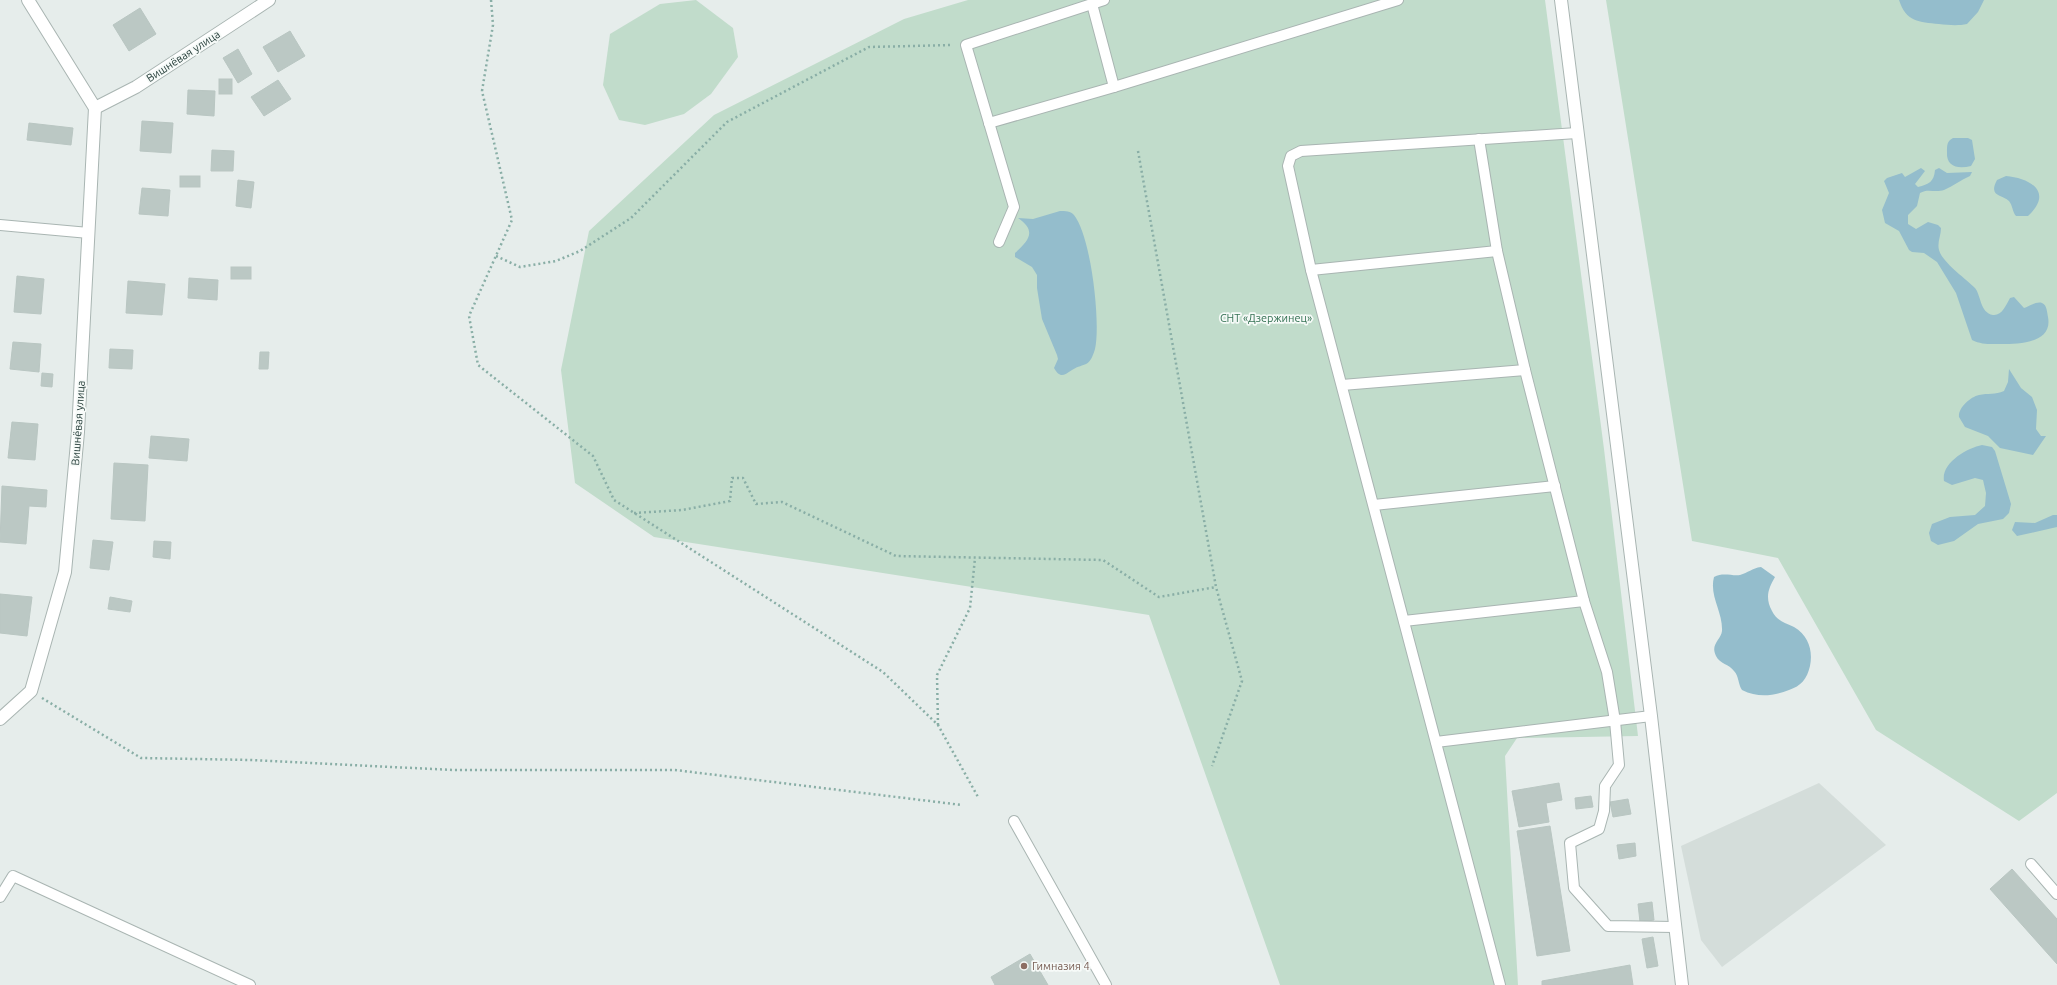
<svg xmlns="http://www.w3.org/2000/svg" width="2057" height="985" font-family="Ubuntu,sans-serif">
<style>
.built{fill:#d4ddda}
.green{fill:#c1dccb}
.water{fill:#94bdcc}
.building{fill:#bbc8c4;stroke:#b9c6c2}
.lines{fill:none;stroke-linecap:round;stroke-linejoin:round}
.service-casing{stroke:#a9b5b2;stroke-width:12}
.minor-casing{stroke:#a9b5b2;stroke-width:14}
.path{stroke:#89aea6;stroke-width:2.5;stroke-dasharray:2 3;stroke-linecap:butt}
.service{stroke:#fff;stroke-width:10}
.minor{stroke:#fff;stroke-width:12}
.education-dot{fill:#8d6e63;stroke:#f6faf8;stroke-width:1.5}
.labels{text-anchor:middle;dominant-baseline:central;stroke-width:3.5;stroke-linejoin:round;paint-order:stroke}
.street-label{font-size:11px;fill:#263e3a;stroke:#f6faf8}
.park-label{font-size:11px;fill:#347153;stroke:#f6faf8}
.education-label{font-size:11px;fill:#785e54;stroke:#f6faf8;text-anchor:start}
</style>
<rect width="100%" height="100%" fill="#e6edeb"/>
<path class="built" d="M1819,783L1886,845L1722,967L1701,940L1681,846Z"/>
<g class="green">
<path d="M696,0L733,28L738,57L711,94L684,114L645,125L619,120L603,85L610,34L660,4Z"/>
<path d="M968,0H1545L1604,449L1638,736L1517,738L1505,756L1518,985H1280L1149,615L654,537L575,483L561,370L589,231L714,115L904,19Z"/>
<path d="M1606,0H2057V793L2019,821L1876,730L1778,558L1692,541Z"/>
</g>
<g class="water">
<path d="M1899,0H1984L1978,12L1967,24C1958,26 1948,25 1939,24C1919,22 1906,22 1899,0Z"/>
<path d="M1953,138H1968L1972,140L1975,159L1971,166C1958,169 1946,167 1947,152C1947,145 1947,141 1953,138Z"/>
<path d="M1921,168L1925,171L1915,184L1918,187C1929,184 1934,182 1935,170L1939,168L1947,173L1972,172L1970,176C1961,180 1953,186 1944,190C1935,193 1928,188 1920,193L1917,206L1908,215V224L1916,229L1928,222L1938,225L1941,228C1941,236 1937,242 1939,250C1942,262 1965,278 1975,288C1981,295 1980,313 1993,315C2002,316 2006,305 2010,298L2014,297L2024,308C2029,306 2037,301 2042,303C2047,305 2047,312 2048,317C2053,343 2019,344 2002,344C1991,344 1982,345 1972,340L1956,293L1937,262L1924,253L1912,252L1909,250L1899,231L1885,223L1882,210L1889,193L1884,181L1887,178L1902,173L1905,177Z"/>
<path d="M2006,176C2030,178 2054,192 2028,216H2016C2012,211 2013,206 2009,201C2002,194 1988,197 1997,180Z"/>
<path d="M1060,211C1065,211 1071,211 1074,215C1091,236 1101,323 1095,349C1089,369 1085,362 1072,370C1063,376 1060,378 1054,368L1058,359L1057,355L1042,319L1037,288V275L1032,267L1015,257V253C1029,240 1037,231 1018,218L1033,219Z"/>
<path d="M2009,369L2021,388L2032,397L2037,410L2036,429L2041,436H2046L2033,455L2000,448L1988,436L1965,427L1959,417C1958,408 1970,397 1979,395C1988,393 1995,395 2004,391L2008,382Z"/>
<path d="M1982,445L1992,447L1995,451L2011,504L2009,513L2003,519L1978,524L1954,541L1938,545L1931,541L1929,533L1932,524L1950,517L1975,515L1985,506L1986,493L1983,480L1975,478L1952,485L1944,481C1941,463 1967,448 1982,445Z"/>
<path d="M2053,515H2057V527L2017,536L2012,530L2015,522L2035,523Z"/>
<path d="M1761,567L1775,577C1768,589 1765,598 1772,611C1777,621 1785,623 1794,627C1809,636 1813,651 1810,666C1807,679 1801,686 1789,690C1773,696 1758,698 1742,690C1738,684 1739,676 1734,671C1729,664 1720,664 1716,656C1710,644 1721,640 1722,631C1723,612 1709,596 1714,577C1723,572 1731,576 1740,575C1748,573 1752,568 1761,567Z"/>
</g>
<g class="building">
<path d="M140,8L156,34L129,51L113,25Z"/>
<path d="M290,31L305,56L278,72L263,47Z"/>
<path d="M238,49L252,74L238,83L223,58Z"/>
<rect x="219" y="79" width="13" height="15"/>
<path d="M278,80L291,99L264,116L251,97Z"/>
<path d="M188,90L215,91L214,116L187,114Z"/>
<path d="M142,121L173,123L171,153L140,151Z"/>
<path d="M29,123L73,128L71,145L27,140Z"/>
<path d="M212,150L234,151L233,171H211Z"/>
<rect x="180" y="176" width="20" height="11"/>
<path d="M238,180L254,182L251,208L236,206Z"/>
<path d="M142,188L170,190L168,216L139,214Z"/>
<rect x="231" y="267" width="20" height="12"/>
<path d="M17,276L44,279L41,314L14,312Z"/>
<path d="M189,278L218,280L217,300L188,298Z"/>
<path d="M128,281L165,284L162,315L126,313Z"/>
<path d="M13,342L41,344L39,372L10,369Z"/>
<path d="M110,349L133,350L132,369L109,368Z"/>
<path d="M260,352H269L268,369H259Z"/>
<path d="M42,373L53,374L52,387L41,386Z"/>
<path d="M12,422L38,424L35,460L8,458Z"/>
<path d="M151,436L189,439L187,461L149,458Z"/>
<path d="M114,463L148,465L145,521L111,519Z"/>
<path d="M2,486L47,490L46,507L29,506L26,544L0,542Z"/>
<path d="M93,540L113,542L109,570L90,568Z"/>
<path d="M154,541L171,542L170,559L153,557Z"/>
<path d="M0,594L32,597L27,636L0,633Z"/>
<path d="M110,597L132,601L130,612L108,609Z"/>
<path d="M1559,783L1562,800L1546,803L1549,822L1519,827L1512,791Z"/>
<path d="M1591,796L1593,807L1576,809L1575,798Z"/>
<path d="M1628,799L1631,814L1613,817L1610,802Z"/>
<path d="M1550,826L1570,951L1537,956L1517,831Z"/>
<path d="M1635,843L1636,856L1619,859L1617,845Z"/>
<path d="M2012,869L2057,919V964L1990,889Z"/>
<path d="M1652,902L1654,920L1640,922L1638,904Z"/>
<path d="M1653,937L1658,966L1647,968L1642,939Z"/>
<path d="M1030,954L1048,985H995L991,977Z"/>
<path d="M1630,965L1633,985H1542V981Z"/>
</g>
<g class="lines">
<g class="service-casing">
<g id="service">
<path d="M1114,87L1398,0"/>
<path d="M989,123L1114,87L1092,4"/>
<path d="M1479,139L1497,251L1525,370L1584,601L1607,672L1615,721L1619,765L1605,786L1604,811L1599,829L1570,843L1574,888L1608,926L1675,927"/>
<path d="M0,225L89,233"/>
<path d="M999,242L1014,207L966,45L1104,0"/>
<path d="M1311,270L1497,251"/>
<path d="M1342,385L1525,370"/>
<path d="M1374,505L1555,486"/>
<path d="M1404,621L1584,601"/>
<path d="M1436,742L1651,716"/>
<path d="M1014,821L1106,985"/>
<path d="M2031,864L2057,894"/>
<path d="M0,897L13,876L250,985"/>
<path d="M1500,985L1311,270L1288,166L1291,156L1301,151L1577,133"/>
</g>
</g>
<g class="minor-casing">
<g id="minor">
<path d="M28,0L95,108L136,87L269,0"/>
<path d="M1561,0L1651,716L1682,985"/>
<path d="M0,719L31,691L65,572L78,432L95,108"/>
</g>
</g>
<g class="path">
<path d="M491,0L493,25L482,91L512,220L469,316L478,365L593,456L614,500L883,672L938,725L978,797"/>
<path d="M1138,151L1216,587L1242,681L1212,766"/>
<path d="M496,256L520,267L556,261L580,251L631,218L727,122L869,47L953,45"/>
<path d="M634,513L682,510L730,501L732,478H743L756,504L782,502L896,556L1103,560L1159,597L1216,587"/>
<path d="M42,698L141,758L251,760L453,770H675L962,805"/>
<path d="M938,725L937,675L970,608L975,558"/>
</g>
<use href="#service" class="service"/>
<use href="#minor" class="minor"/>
</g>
<circle class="education-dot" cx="1024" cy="966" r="4"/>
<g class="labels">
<g class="street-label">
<text transform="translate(183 56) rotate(-33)">Вишнёвая улица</text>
<text transform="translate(78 423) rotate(-86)">Вишнёвая улица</text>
</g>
<g class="park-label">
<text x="1266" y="318">СНТ «Дзержинец»</text>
</g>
<g class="education-label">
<text x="1032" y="966">Гимназия 4</text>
</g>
</g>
</svg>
